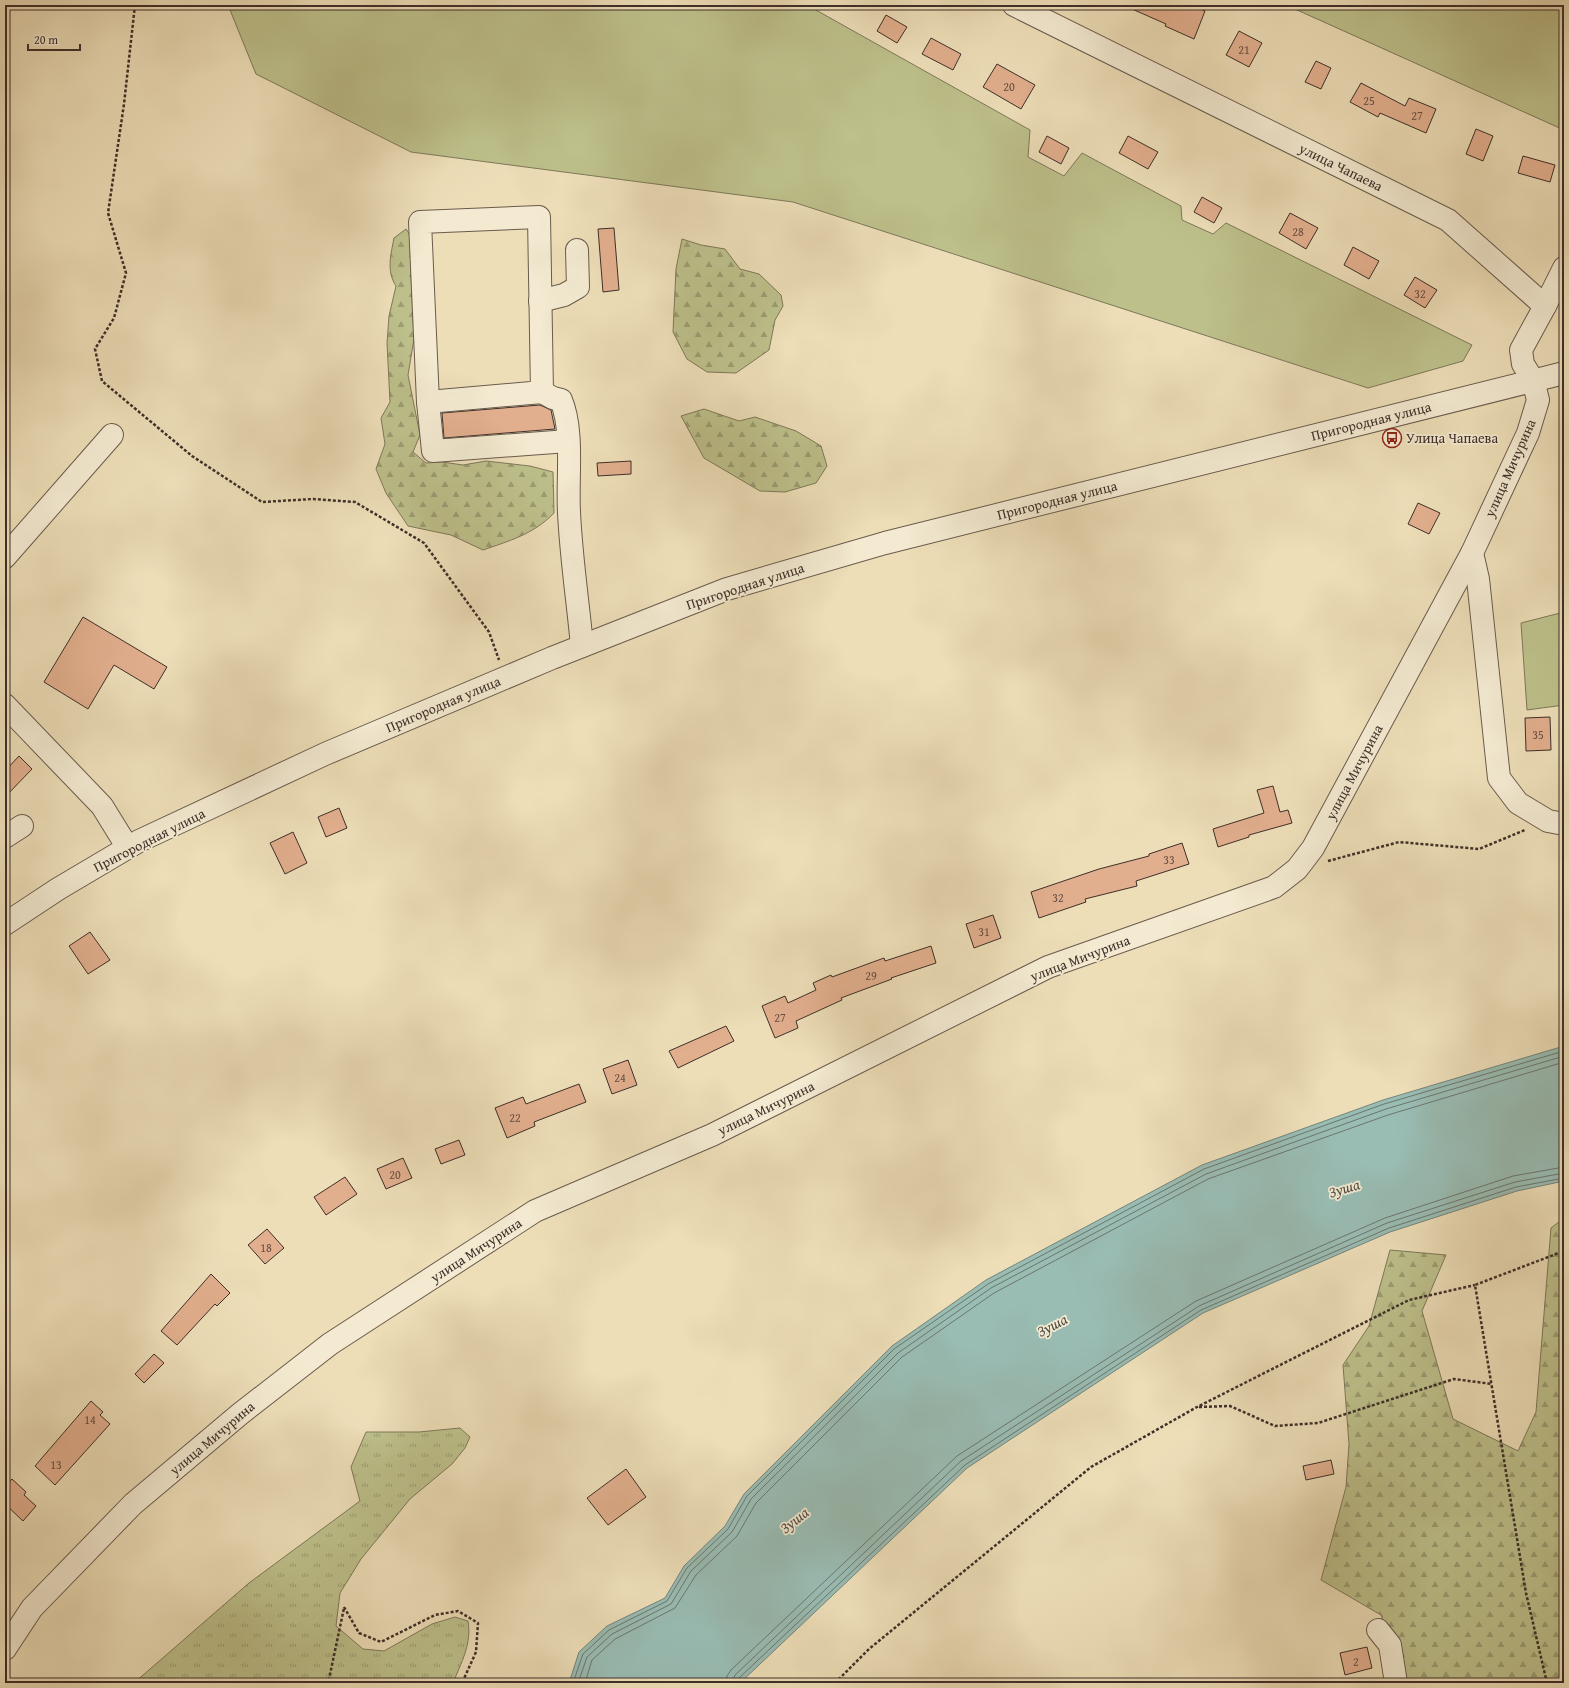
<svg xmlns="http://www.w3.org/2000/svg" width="1569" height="1688" font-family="'Gentium Book Plus',serif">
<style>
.grass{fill:url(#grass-tufts);stroke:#7e785a}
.forest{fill:url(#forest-firs);stroke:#7e785a}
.green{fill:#bdc08b;stroke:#7e785a}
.water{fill:#99bcb3;stroke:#75847c}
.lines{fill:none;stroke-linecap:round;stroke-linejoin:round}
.shore{stroke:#6c766e;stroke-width:1}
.building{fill:#e2af8e;stroke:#3e2f29}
.minor-casing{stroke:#6a5b4d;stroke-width:24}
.path{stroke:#3e2f29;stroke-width:2.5;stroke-dasharray:3 2;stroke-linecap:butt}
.minor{stroke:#f3ead1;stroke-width:22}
.labels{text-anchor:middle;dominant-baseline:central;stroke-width:3.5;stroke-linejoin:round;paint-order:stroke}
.number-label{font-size:12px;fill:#674f42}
.street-label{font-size:14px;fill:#3e2f29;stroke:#f3ead1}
.poi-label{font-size:14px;fill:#3e2f29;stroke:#f3ead1;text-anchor:start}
.water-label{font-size:15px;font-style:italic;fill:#504b45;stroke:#f3ead1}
</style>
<defs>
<pattern id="grass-tufts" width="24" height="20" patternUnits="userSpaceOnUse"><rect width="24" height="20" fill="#bdc08b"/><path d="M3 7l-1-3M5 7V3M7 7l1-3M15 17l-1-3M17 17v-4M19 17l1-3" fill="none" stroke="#9b9c72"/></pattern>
<pattern id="forest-firs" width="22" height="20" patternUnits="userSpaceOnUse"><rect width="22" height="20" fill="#bdc08b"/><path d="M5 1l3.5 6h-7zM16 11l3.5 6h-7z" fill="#9b9c72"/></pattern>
</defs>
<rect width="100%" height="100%" fill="#eddeb8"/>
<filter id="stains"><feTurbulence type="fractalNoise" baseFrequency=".005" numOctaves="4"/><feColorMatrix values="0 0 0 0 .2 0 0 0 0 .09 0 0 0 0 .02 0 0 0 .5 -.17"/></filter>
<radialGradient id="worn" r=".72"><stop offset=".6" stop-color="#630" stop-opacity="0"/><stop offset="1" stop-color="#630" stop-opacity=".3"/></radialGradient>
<path class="grass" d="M460,1428L470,1437L465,1448L452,1464L410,1499L361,1559L340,1593L336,1626L363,1649L384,1651L432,1624L455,1617L468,1621C472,1644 461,1663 453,1683H134L249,1583L360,1501L351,1467L366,1432H419Z"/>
<g class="forest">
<path d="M406,229L416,244L411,276L414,339L408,375L420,435L413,452L426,463L442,462L463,465L486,461L530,466L553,472L554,513C534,534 509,541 483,550L451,535L408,526L386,493L376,469L385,444L381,418L390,402L387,343L389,316L396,286C386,271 391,254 394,238Z"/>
<path d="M682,239L701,245L725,249L740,269L759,274L781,295L783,306L775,320L769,350L736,373L707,372L687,359L673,332L676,269Z"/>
<path d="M704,409L739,421L755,417L796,431L821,446L827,466L816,483L785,492L760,491L704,458L681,416Z"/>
<path d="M1564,1218V1683H1406L1381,1615L1321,1580L1346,1487L1349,1444L1343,1365L1369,1326L1390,1250L1446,1255L1422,1311L1453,1419L1518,1451L1536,1412L1551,1228Z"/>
</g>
<g class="green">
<path d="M228,5H807L1030,130L1028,157L1064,176L1082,153L1181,206L1182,220L1213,234L1226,223L1472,345L1463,361L1368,388L793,202L411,152L256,74Z"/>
<path d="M1286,5H1564V130Z"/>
<path d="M1564,612V705L1527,710L1521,623Z"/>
</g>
<path class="water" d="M1564,1046V1181L1517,1191L1390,1232L1203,1313L967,1468L740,1683H569L579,1652L607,1626L665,1598L684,1566L725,1526L744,1494L892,1346L986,1280L1202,1165L1383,1100Z"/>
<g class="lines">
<g class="shore">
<path d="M573,1683L583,1654L609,1630L667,1601L687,1568L728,1529L747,1496L894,1349L988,1284L1204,1169L1384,1104L1564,1051"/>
<path d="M578,1683L587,1657L612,1634L671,1604L691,1571L732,1532L751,1499L898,1353L991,1288L1206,1174L1386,1109L1564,1056"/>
<path d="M585,1683L592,1660L615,1639L675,1608L696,1575L737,1536L756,1503L902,1357L994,1293L1208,1179L1388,1115L1564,1062"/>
<path d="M726,1683L727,1676L731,1670L957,1456L1196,1301L1385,1218L1513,1176L1564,1167"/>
<path d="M732,1683L735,1675L961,1461L1199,1306L1387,1223L1515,1182L1564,1173"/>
<path d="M737,1683L739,1678L965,1465L1201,1310L1389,1228L1516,1187L1564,1178"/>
</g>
</g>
<g class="building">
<path d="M1123,5H1191L1205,11L1194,39L1165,26L1166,24Z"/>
<path d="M886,15L907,27L897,43L877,31Z"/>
<path d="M1239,31L1262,43L1249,67L1226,55Z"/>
<path d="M931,38L961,54L953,70L922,54Z"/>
<path d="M1316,61L1331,68L1321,89L1305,82Z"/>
<path d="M997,64L1035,85L1021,109L983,87Z"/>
<path d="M1361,83L1405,106L1409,98L1436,109L1426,133L1380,113L1378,117L1350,102Z"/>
<path d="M1476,129L1493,136L1483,161L1466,154Z"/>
<path d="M1047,136L1069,148L1061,164L1039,152Z"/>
<path d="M1128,136L1158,152L1148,169L1119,153Z"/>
<path d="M1523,156L1555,165L1550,182L1518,173Z"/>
<path d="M1202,197L1222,208L1214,223L1194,212Z"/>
<path d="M1290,213L1318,228L1306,249L1279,233Z"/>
<path d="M614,228L619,290L603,292L598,229Z"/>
<path d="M1353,247L1379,261L1369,279L1344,265Z"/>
<path d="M1415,277L1437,290L1425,308L1404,295Z"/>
<path d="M540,405L551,410L555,429L444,438L442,413Z"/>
<path d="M631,461V474L598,476L597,463Z"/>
<path d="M1418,503L1440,513L1429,534L1408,524Z"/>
<path d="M83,617L167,667L154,689L114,665L88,709L44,682Z"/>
<path d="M1550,717L1551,750L1526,751L1525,718Z"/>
<path d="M19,756L32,769L5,797V771Z"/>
<path d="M1273,786L1280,812L1288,810L1292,823L1249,835V837L1218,847L1213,829L1264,813L1257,790Z"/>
<path d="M339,808L347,828L326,837L318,817Z"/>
<path d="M293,832L307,863L285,874L270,843Z"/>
<path d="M1182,843L1189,864L1136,881L1137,886L1085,899L1086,902L1039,918L1031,892L1099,869L1149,856V854Z"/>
<path d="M993,915L1001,938L974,948L966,924Z"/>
<path d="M90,932L110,960L88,974L69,946Z"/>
<path d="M931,946L936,963L891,978L892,979L841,998L842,1000L796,1021L798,1028L775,1038L762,1006L785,996L788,1003L816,990L813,983L831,975L832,977L884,958L885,961Z"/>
<path d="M726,1026L734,1041L678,1068L669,1051Z"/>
<path d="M628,1060L637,1085L612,1094L603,1069Z"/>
<path d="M579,1084L586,1102L534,1122L535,1126L507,1138L495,1108L523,1097L526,1104Z"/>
<path d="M459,1140L465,1155L441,1164L435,1149Z"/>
<path d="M403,1158L412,1178L386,1189L377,1169Z"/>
<path d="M345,1177L357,1194L326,1215L314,1197Z"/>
<path d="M267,1229L284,1248L265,1264L248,1245Z"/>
<path d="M211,1274L230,1293L217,1306L215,1304L177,1345L161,1331Z"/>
<path d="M154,1354L164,1363L144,1383L135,1374Z"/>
<path d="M91,1401L103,1412L100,1415L110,1424L55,1485L35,1466Z"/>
<path d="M1331,1460L1334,1474L1306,1480L1303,1466Z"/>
<path d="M626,1469L646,1497L608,1525L587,1498Z"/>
<path d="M12,1479L26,1492L24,1495L36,1506L23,1521L5,1504V1487Z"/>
<path d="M1367,1647L1372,1668L1345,1675L1340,1653Z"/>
</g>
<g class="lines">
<g class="minor-casing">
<g id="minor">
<path d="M540,301L564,295L578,287L577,250"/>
<path d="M1545,306L1564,268"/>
<path d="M542,392L428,402L420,222L539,217L542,392L553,398L561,400C574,431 567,478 569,512C571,557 578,602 582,646"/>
<path d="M428,402L433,451L568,441"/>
<path d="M1472,553L1478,579L1499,778L1518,803L1548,821L1564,824"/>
<path d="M5,557L112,435"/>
<path d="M5,705L102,806L128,848"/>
<path d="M5,837L22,826"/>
<path d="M5,924L58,889L139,841L325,754L552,658L727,589L885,543L1564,373"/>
<path d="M1378,1630L1390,1645L1396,1683"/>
<path d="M5,1649L32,1608L133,1504L240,1414L330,1344L535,1211L712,1135L1048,967L1274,887L1297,869L1313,848L1472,553L1528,433L1538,400L1533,380L1523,364L1521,350L1545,306L1448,220L1014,5"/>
</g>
</g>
<g class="path">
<path d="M135,5L124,104L108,213L126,273L114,318L95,349L102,381L192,456L262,502L313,499L355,502L424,543L489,632L499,660"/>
<path d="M1328,861L1399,842L1479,849L1525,830"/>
<path d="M1199,1407L1230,1406L1275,1426L1318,1423L1454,1379L1492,1384"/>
<path d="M344,1607L359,1633L381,1642L435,1615L458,1611L478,1623L476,1652L462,1683"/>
<path d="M324,1683L329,1679L344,1608"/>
<path d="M835,1683L869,1649L1091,1467L1197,1407L1409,1300L1475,1285"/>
<path d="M1547,1683L1526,1593L1475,1285L1564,1251"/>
</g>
<use href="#minor" class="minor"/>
</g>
<defs>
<g id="bus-ring" transform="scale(1)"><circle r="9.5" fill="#f3ead1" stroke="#8f2418" stroke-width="1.5"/><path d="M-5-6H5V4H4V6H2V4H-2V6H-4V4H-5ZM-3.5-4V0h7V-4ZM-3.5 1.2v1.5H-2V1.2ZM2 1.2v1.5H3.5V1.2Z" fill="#8f2418"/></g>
</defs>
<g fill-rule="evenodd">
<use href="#bus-ring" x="1392" y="438"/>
</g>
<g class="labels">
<g class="number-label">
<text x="1244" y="49">21</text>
<text x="1009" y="86">20</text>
<text x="1369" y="100">25</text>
<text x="1417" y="115">27</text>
<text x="1298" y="231">28</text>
<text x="1420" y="293">32</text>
<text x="1538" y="734">35</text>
<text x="1169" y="859">33</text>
<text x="1058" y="897">32</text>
<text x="984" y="931">31</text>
<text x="871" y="975">29</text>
<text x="780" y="1017">27</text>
<text x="620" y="1077">24</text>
<text x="515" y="1117">22</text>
<text x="395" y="1174">20</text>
<text x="266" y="1247">18</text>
<text x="90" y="1419">14</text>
<text x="56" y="1464">13</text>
<text x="1356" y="1661">2</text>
</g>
<g class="street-label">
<text transform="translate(1341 167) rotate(26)">улица Чапаева</text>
<text transform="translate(1371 421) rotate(-14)">Пригородная улица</text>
<text transform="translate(1510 468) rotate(-66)">улица Мичурина</text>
<text transform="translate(1057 500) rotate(-14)">Пригородная улица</text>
<text transform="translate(745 586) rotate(-18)">Пригородная улица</text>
<text transform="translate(443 704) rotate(-23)">Пригородная улица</text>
<text transform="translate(1354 772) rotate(-62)">улица Мичурина</text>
<text transform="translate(149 840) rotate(-27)">Пригородная улица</text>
<text transform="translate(1080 958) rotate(-21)">улица Мичурина</text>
<text transform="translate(766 1108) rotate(-26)">улица Мичурина</text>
<text transform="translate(476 1250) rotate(-33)">улица Мичурина</text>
<text transform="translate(212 1438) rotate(-40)">улица Мичурина</text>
</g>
<g class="poi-label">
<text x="1406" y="438">Улица Чапаева</text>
</g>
<g class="water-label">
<text transform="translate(1344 1188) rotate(-17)">Зуша</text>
<text transform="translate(1052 1325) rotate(-28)">Зуша</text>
<text transform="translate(794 1520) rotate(-39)">Зуша</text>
</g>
</g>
<rect width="1569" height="1688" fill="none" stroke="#eddeb8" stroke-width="20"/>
<rect x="6" y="6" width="1557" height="1676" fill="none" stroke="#3e2f29" stroke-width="2"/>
<rect x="10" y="10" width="1549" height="1668" fill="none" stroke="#3e2f29"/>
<path d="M28 44v6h52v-6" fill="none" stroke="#3e2f29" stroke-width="2"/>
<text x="34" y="44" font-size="12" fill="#3e2f29" stroke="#f3ead1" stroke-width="3" paint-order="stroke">20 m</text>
<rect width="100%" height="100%" filter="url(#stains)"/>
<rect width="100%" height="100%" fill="url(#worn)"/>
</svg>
